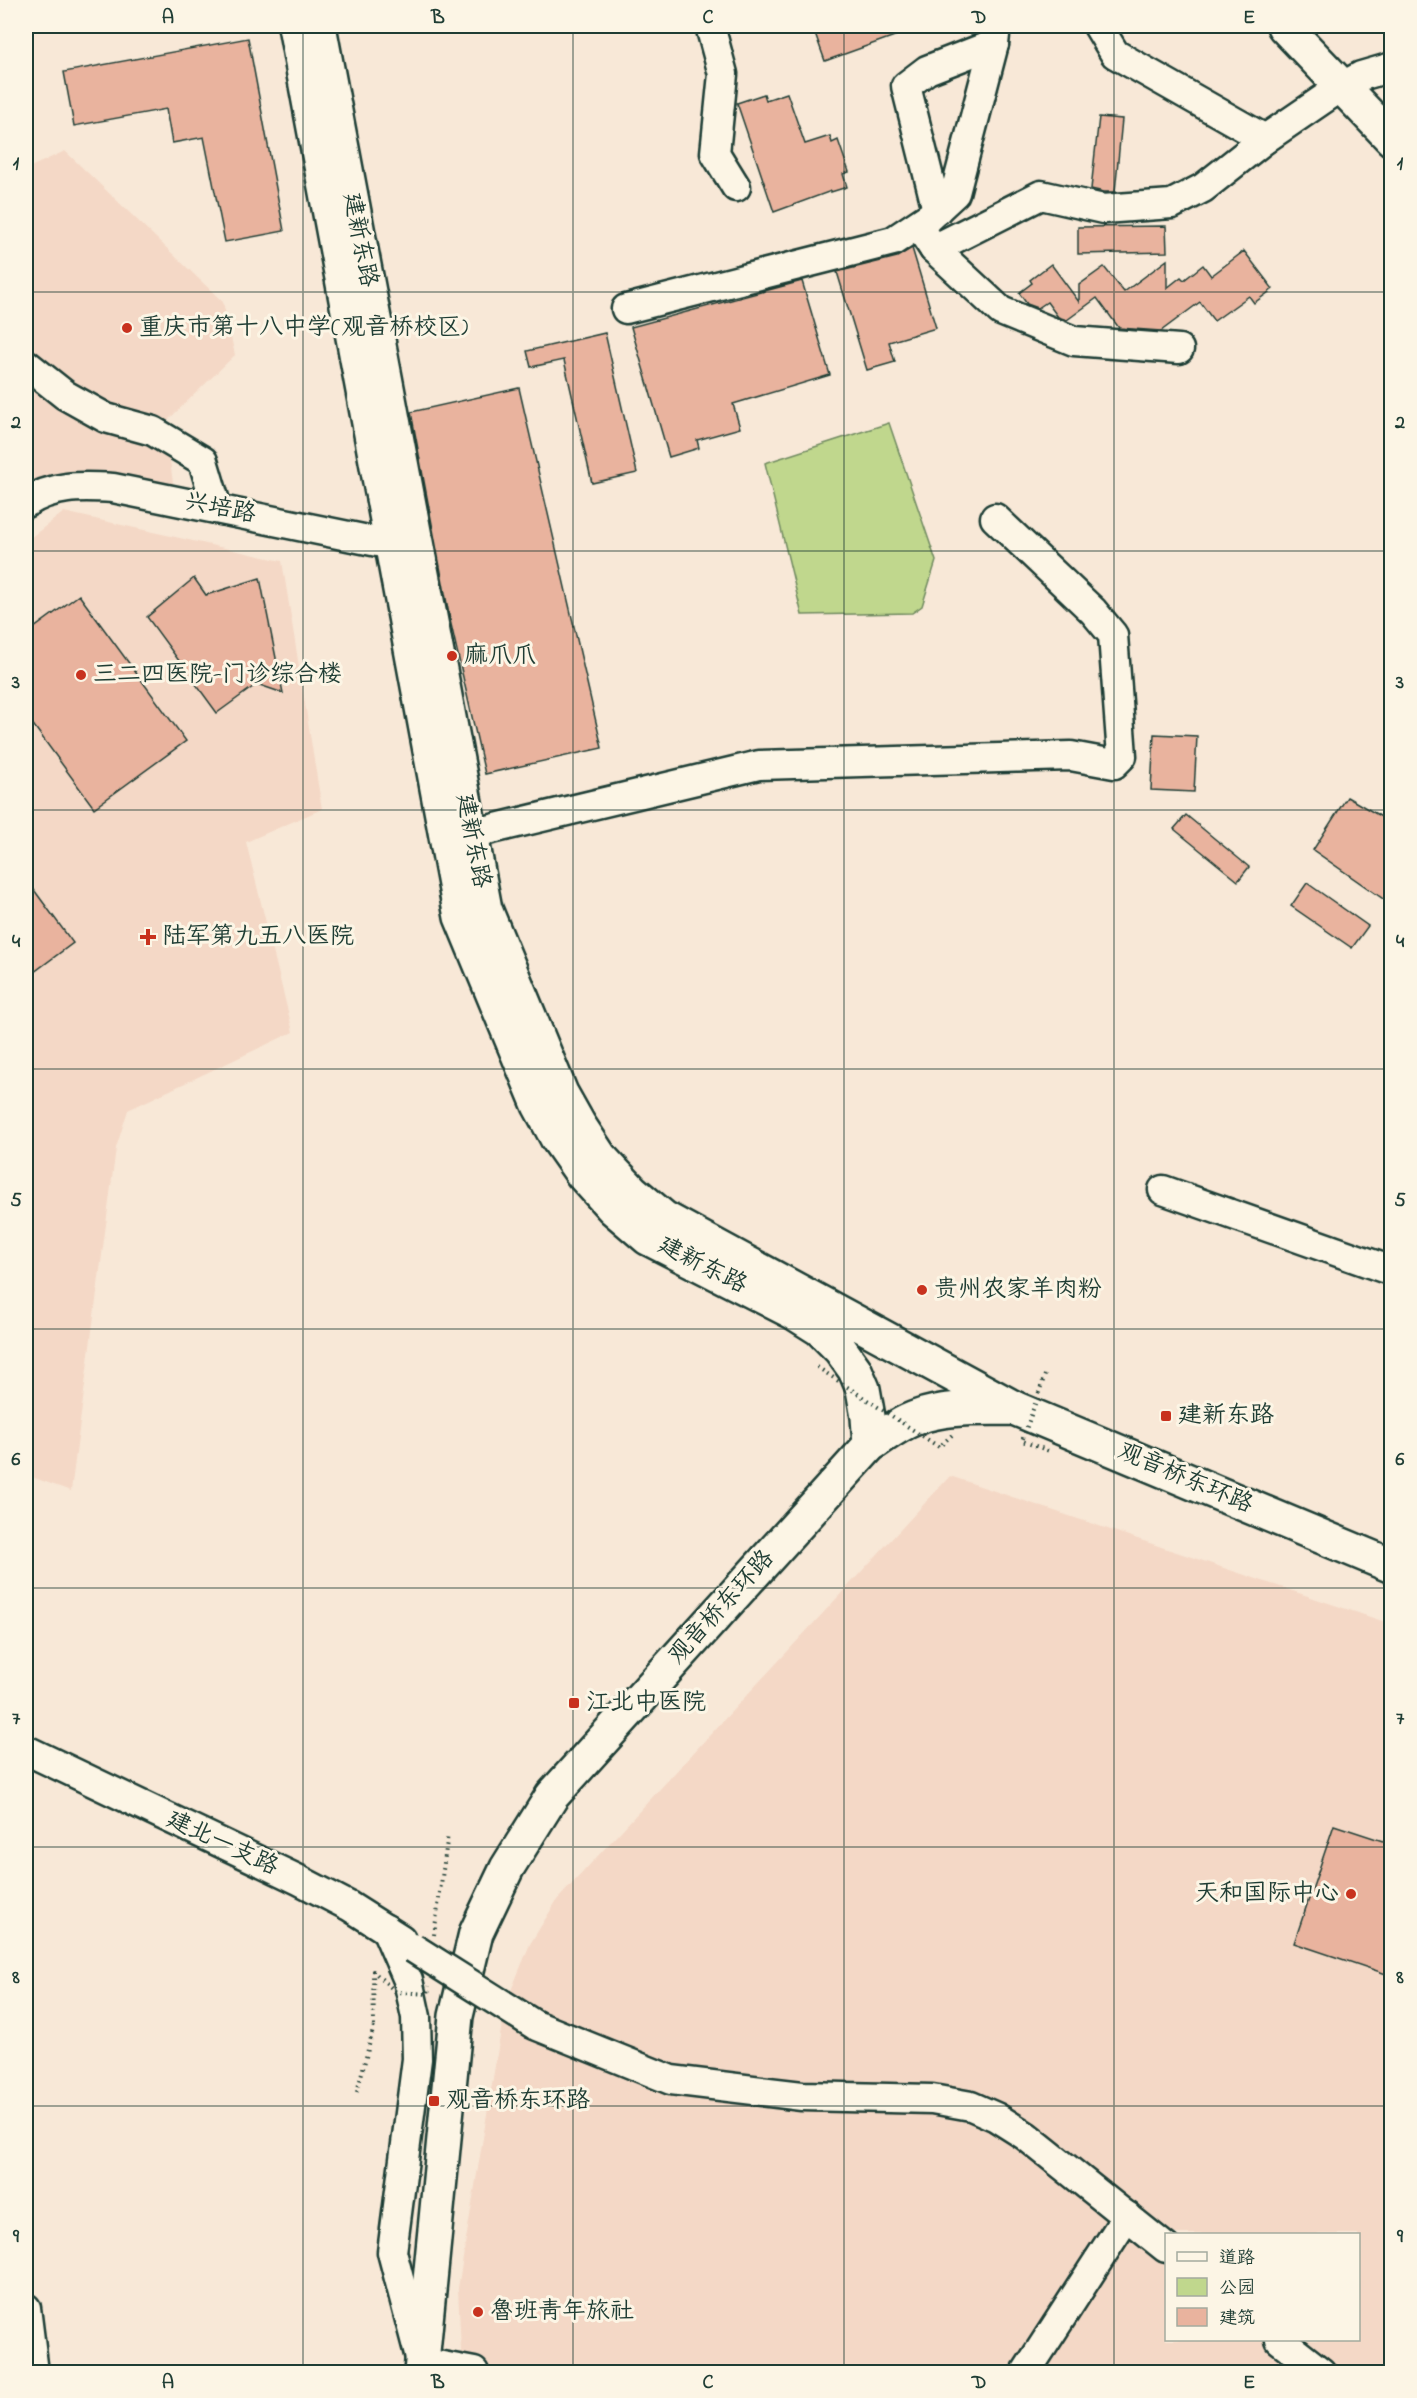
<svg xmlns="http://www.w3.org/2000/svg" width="1417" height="2398" font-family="'Indie Flower','LXGW WenKai TC',sans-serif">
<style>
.built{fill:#f4d8c6;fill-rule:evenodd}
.green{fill:#c0d78d;stroke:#708a60;stroke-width:1.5}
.building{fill:#e9b39e;stroke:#1f3d34;stroke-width:1.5}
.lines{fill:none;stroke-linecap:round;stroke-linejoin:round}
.minor-casing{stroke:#1f3d34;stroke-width:33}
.major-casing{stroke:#1f3d34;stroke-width:38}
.path{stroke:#1f3d34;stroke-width:4;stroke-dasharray:1.5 4.5;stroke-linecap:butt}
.minor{stroke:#fcf5e5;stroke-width:28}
.major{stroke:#fcf5e5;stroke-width:33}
.minor-bridge-casing{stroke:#1f3d34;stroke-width:33;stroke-linecap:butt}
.path-bridge{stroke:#1f3d34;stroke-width:4;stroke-dasharray:1.5 4.5;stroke-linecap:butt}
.minor-bridge{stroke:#fcf5e5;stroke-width:28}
.grid{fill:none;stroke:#1f3d34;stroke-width:1.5;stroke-opacity:0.55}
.poi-dot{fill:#c8321e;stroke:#fcf5e5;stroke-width:2}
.labels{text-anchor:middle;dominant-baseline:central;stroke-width:6;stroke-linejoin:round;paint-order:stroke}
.street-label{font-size:24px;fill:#1f3d34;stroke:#fcf5e5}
.poi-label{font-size:24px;fill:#1f3d34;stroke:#fcf5e5;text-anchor:start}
.neatline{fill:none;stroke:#1f3d34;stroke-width:2}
.grid-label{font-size:20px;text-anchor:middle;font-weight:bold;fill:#1f3d34}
</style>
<rect width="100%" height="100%" fill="#f8e8d7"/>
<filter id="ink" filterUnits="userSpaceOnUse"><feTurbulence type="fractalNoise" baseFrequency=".0167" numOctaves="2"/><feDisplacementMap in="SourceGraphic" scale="12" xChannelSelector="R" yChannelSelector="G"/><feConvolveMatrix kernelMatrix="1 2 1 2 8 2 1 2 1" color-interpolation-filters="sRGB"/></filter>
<g filter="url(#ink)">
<g class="built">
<path d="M65,151L223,302L235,355L165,423L174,490L26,493V169Z"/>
<path d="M64,512L282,561L322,809L246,842L293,1032L128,1110L116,1148L71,1491L26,1475V541Z"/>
<path d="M950,1476L1391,1624V2372H462L458,2288L502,2024L512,1988L530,1944L557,1900ZM1166,2234H1358V2340H1166Z"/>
</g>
<path class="green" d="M889,423L936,561L922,606L912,613L802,615L765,463Z"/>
<g class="building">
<path d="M820,26H917V28L825,61L815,33L822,30Z"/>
<path d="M248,38L284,231L225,242L204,137L172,143L166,109L74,126L64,72Z"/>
<path d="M787,93L805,144L830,136L832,143L838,140L849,172L843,174L847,187L831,192V191L774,212L737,103L764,94L766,100Z"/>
<path d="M1099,117L1122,119L1115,192H1104L1091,189Z"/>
<path d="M1166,226L1167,252L1078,254V227Z"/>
<path d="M912,248L936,328L889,342L895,362L867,370L837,272L897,257Z"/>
<path d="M1244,251L1273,289L1254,303L1249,296L1214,321L1200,302L1161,331L1119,328L1097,298L1067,320L1058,317L1047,302L1038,308L1027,304L1019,293L1032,283L1030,280L1051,264L1079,302V285L1104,267L1124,292L1167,260V288L1181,277L1184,280L1203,265L1211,276Z"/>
<path d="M802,281L830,375L733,404L740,428L697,440L699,448L669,457L631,327Z"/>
<path d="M605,333L637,473L592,483L564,360L531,367L527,351Z"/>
<path d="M519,388L602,748L485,774L450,620L411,412Z"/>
<path d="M194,578L206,595L260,578L283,693L257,684L217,713L147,617Z"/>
<path d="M79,595L186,741L94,808L26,715V634Z"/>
<path d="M1154,734L1197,736L1194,792L1151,790Z"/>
<path d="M1347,797L1392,823V905L1313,850Z"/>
<path d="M1186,815L1249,867L1238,881L1174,829Z"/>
<path d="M26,879L73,943L26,978Z"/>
<path d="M1307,883L1368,926L1352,948L1291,906Z"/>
<path d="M1334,1825L1392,1844V1976L1294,1943Z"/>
</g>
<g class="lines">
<g class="minor-casing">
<g id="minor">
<path d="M710,26L723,74L715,153L736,187"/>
<path d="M1098,26L1115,54L1265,139"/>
<path d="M937,210L906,86L927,70L994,44"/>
<path d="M924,234L934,249L1001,311L1074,341L1179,349"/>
<path d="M934,249L1041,195L1103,209L1172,204L1203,188L1265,139L1341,87L1361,76L1392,67"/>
<path d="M626,309L893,241L929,217L955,193L994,44L996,26"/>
<path d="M26,364L65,395L106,418L153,431L203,461L217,508"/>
<path d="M26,503C52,485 81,486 113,488L412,549"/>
<path d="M471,834L759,765L1071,756L1114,764L1122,756L1113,635L1093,611L995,518"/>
<path d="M1163,1190L1392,1271"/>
<path d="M26,1750L299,1880L349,1906L401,1939"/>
<path d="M386,1929L408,1980L416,2017L417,2059L392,2252L421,2362L474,2372"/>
<path d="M535,2025L671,2080L802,2096L932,2099L971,2106L996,2117L1026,2136L1166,2248"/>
<path d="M26,2308L34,2372"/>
<path d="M1280,2340L1321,2372"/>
<path d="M1026,2372L1127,2216"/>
</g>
</g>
<g class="major-casing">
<g id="major">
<path d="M295,26L461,917L539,1105L557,1138L583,1175L613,1208L648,1238L793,1312L820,1329L840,1349L855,1370L863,1389L868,1417L870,1445"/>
<path d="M319,26L485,909L561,1093L579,1125L600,1157L632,1191L664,1218L1014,1408"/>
<path d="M1284,26L1392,139"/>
<path d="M421,2372L456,2016L476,1933L507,1868L552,1796L870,1445C885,1435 900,1423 918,1417C947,1406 983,1409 1014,1408L1392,1566"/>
</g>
</g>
<g class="path">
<path d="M434,1935L448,1834"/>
<path d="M357,2092L374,2026"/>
</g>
<use href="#minor" class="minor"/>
<use href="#major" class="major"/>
<g class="minor-bridge-casing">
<path id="minor-bridge" d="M413,1948L535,2025"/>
</g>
<g class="path-bridge">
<path d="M817,1367L939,1447L953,1434"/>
<path d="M1045,1375L1022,1441L1052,1452"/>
<path d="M374,2026L373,1971L396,1992L428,1994L429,1986"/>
</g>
<use href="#minor-bridge" class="minor-bridge"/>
</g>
</g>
<path class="grid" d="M303,26V2372M573,26V2372M844,26V2372M1114,26V2372M26,292H1392M26,551H1392M26,810H1392M26,1069H1392M26,1329H1392M26,1588H1392M26,1847H1392M26,2106H1392"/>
<g class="poi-dot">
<circle cx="127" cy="328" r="6"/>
<circle cx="452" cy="656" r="6"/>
<circle cx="81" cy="675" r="6"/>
<path d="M145 928h6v6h6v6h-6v6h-6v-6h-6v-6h6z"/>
<circle cx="922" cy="1290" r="6"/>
<rect x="1160" y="1410" width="12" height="12" rx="3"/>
<rect x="568" y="1697" width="12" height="12" rx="3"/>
<circle cx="1351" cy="1894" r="6"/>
<rect x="428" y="2095" width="12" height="12" rx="3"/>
<circle cx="478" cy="2312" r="6"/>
</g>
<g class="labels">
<g class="street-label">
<text transform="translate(359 240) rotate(79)">建新东路</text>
<text transform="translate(220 509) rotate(11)">兴培路</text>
<text transform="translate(472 841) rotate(79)">建新东路</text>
<text transform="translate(702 1266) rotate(27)">建新东路</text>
<text transform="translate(1185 1479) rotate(23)">观音桥东环路</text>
<text transform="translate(722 1608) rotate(-48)">观音桥东环路</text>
<text transform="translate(222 1844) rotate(25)">建北一支路</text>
</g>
<g class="poi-label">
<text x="139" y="328">重庆市第十八中学(观音桥校区)</text>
<text x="464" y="656">麻爪爪</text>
<text x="93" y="675">三二四医院-门诊综合楼</text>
<text x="162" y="937">陆军第九五八医院</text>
<text x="934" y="1290">贵州农家羊肉粉</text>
<text x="1178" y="1416">建新东路</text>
<text x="586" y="1703">江北中医院</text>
<text x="1339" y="1894" text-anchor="end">天和国际中心</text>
<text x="446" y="2101">观音桥东环路</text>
<text x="490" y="2312">魯班青年旅社</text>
</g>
</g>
<rect width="1417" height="2398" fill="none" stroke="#fcf5e5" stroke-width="66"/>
<rect x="1165" y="2233" width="195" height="108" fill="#fcf5e5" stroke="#a4ab9e" stroke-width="1.5"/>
<rect x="1177" y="2252" width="30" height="9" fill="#fcf5e5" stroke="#a4ab9e" stroke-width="1.5"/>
<text x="1219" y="2263" font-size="18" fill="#1f3d34">道路</text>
<rect x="1177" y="2278" width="30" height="18" fill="#c0d78d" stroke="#a4ab9e" stroke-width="1.5"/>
<text x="1219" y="2293" font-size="18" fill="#1f3d34">公园</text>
<rect x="1177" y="2308" width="30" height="18" fill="#e9b39e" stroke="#a4ab9e" stroke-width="1.5"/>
<text x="1219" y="2323" font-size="18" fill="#1f3d34">建筑</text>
<rect x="33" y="33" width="1351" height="2332" class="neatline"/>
<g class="grid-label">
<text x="168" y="23">A</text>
<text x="438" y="23">B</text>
<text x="708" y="23">C</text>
<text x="979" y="23">D</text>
<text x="1249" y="23">E</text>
<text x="16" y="169">1</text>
<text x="1400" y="169">1</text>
<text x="16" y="428">2</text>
<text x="1400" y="428">2</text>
<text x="16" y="688">3</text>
<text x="1400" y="688">3</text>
<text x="16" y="947">4</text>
<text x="1400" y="947">4</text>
<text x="16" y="1206">5</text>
<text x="1400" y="1206">5</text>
<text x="16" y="1465">6</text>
<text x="1400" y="1465">6</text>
<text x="16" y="1724">7</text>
<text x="1400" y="1724">7</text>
<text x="16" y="1983">8</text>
<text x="1400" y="1983">8</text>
<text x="16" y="2242">9</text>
<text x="1400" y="2242">9</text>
<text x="168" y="2388">A</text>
<text x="438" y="2388">B</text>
<text x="708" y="2388">C</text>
<text x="979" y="2388">D</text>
<text x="1249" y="2388">E</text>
</g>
</svg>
